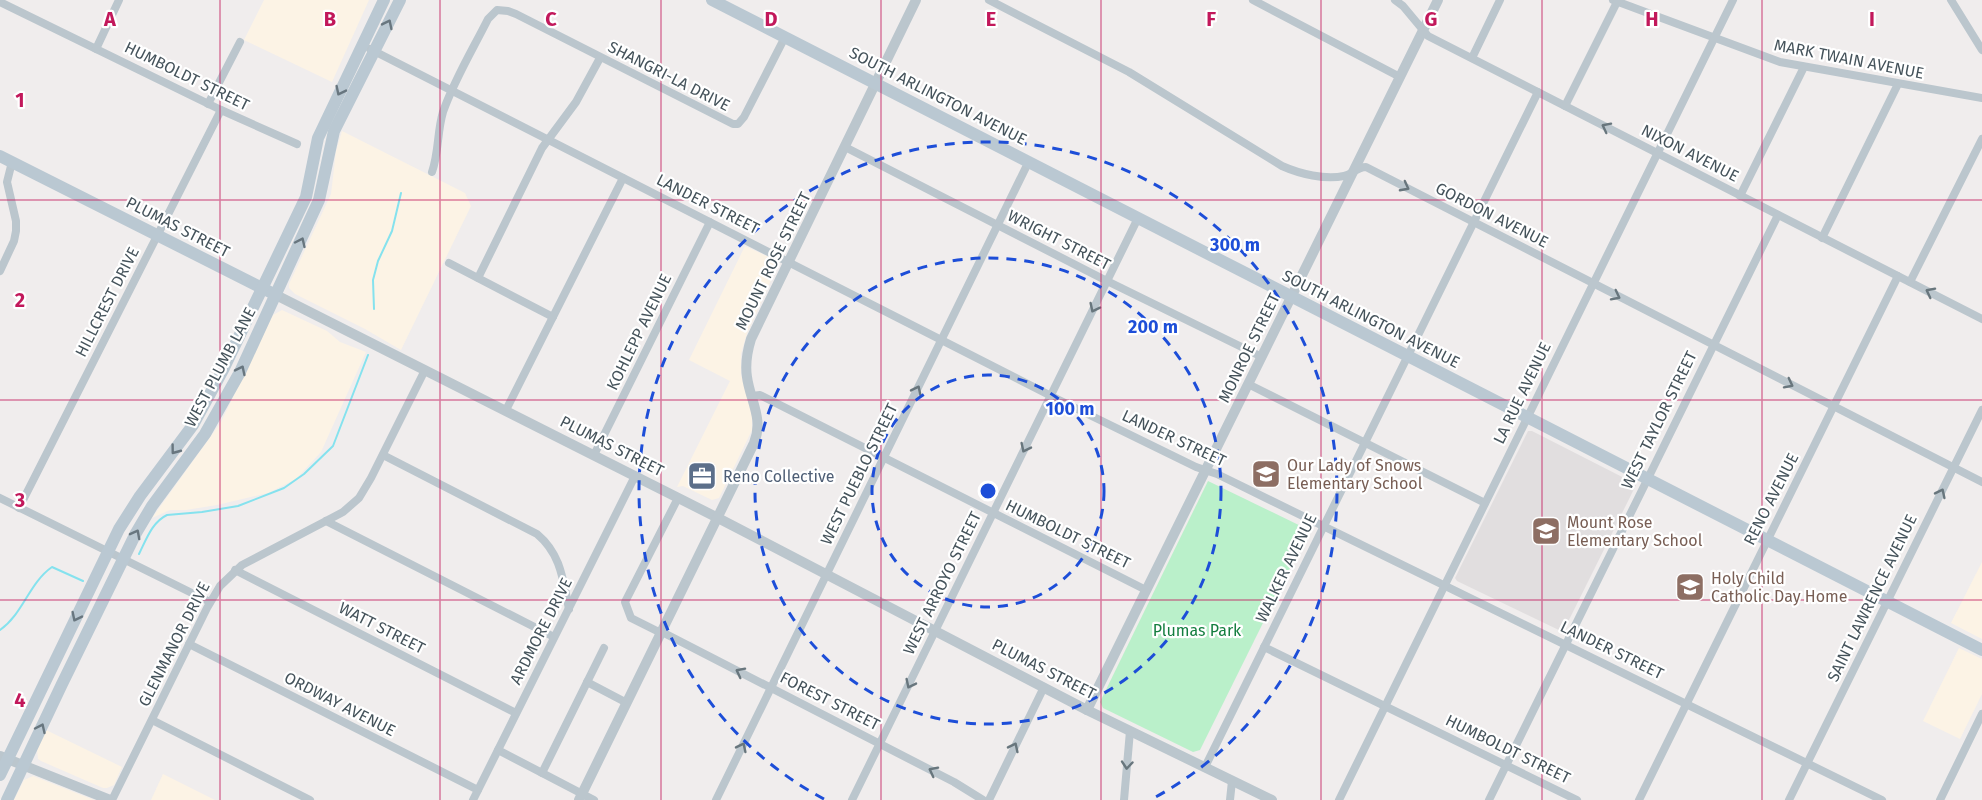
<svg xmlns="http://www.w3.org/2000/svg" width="1982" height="800" font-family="'Fira Sans',sans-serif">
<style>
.commercial{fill:#fcf3e5}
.education{fill:#e1dedf}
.park{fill:#baf0ca}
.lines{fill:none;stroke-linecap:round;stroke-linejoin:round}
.stream{stroke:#85e2ee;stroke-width:2}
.minor{stroke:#bbc6cd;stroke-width:8}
.tertiary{stroke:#bbc6cd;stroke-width:10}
.secondary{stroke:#bac8d2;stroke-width:12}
.oneway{stroke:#68767f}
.oneway2{stroke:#68767d}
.grid{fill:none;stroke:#c2185b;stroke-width:1.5;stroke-opacity:0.55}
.ring{fill:none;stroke:#1d4ed8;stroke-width:3;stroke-dasharray:10 8}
.labels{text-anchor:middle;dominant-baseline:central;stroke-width:4.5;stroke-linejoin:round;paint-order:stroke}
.street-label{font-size:16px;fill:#45535b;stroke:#fff}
.education-label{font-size:16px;fill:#785e54;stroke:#fff;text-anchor:start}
.service-label{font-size:16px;fill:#4e5e75;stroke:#fff;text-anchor:start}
.park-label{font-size:16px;fill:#147e3f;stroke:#fff}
.grid-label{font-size:20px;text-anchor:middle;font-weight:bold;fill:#c2185b;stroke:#fff;stroke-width:4.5;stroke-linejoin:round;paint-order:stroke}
.centre{fill:#1d4ed8;stroke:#fff;stroke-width:3}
.ring-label{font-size:18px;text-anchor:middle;font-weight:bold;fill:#1d4ed8;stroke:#fff;stroke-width:4.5;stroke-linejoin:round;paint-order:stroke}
</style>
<rect width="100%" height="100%" fill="#f0eded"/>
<g class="commercial">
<path d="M264,0H369L332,82L244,40Z"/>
<path d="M342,131L465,193L471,206L401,350L365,329L295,294L289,288V284L331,194L336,151Z"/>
<path d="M745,246L775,260L778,265L747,333L741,354V375L752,416V430L719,498L712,500L683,486L677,487L730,381L689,360Z"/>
<path d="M282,310L327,331L340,342L366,352L321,452L296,479L268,493L217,505L186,510H170L152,518L221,422L273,315Z"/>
<path d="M1982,562V639L1951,623Z"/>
<path d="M1959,648L1982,659V694L1960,739L1923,721Z"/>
<path d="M46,730L122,767L114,785L107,788H103L41,761L38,759L37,749Z"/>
<path d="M163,774L215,800H151Z"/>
<path d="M33,776L94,800H14L24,780Z"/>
</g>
<path class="education" d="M1528,431H1532L1634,483L1636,485L1563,632L1457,581L1455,578Z"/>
<path class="park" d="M1208,481L1309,530L1200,750L1193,752L1103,708L1100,702Z"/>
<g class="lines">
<g class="stream">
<path d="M374,309L373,280L378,261L392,231L401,193"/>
<path d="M139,554C146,540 152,522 167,515L202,512L238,506L284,488L304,474L333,446L368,355"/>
<path d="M0,630C23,614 29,583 52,567L83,581"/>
</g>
<g class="minor">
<path d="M989,0L1129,72L1282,166C1300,174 1325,180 1344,176C1353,174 1357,167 1366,167L1982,482"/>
<path d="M1253,0L1400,77"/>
<path d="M1395,0L1403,6L1428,36L1982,319"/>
<path d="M1613,0L1780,62L1982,98"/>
<path d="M1951,0L1982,50"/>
<path d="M0,2L221,110L297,144"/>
<path d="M96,49L119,0"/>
<path d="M370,49L1059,400L1196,467L1217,474L1882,800"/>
<path d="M1472,58L1500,0"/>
<path d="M208,104L240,42"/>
<path d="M1565,106L1617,2"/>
<path d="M845,147L1107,281L1262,357"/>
<path d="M432,172C439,152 437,132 443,112C454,80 473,49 488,19L497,10L508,11L516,14L733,124H738L744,117L785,37"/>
<path d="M1740,196L1804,67"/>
<path d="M1822,238L1898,84"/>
<path d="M449,263L553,317"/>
<path d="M0,271L14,241L16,231V221L7,182L12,162"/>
<path d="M478,278L542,148L576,102L600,58"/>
<path d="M1910,282L1982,139"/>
<path d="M1248,384L1485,503"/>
<path d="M752,396L760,395L1146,590"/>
<path d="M506,410L623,178"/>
<path d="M383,455L537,534C561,554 563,580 569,609"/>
<path d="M594,455L710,222"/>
<path d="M0,498L210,602"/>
<path d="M19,508L221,110"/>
<path d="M326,521L554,637"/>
<path d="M235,570L516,713"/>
<path d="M662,632L954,782L983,800"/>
<path d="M661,633L631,618L625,602L678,498"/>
<path d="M189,644L478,790"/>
<path d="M1264,647L1577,800"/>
<path d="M587,682L627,703"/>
<path d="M152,720L310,800"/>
<path d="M498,750L594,800"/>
<path d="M1205,767L1538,92"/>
<path d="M542,773L604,648"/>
<path d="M112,800L207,608L220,586L242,565L326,521L343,512L359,498L371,478L425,370"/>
<path d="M473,800L635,476"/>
<path d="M716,800L1029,161"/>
<path d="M852,800L1138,218"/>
<path d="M989,800L1044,687"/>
<path d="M1124,800L1130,731"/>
<path d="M1230,800L1232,781"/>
<path d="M1339,800L1733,0"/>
<path d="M1489,800L1778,215"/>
<path d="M1639,800L1898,276"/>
<path d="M1789,800L1982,410"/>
<path d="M1940,800L1982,714"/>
</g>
<g class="tertiary">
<path d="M276,295L718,518L1087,710L1272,800"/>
<path d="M1087,710L1438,0"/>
<path d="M0,756L110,800"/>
<path d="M579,800L754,443C764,419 750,400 747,377C745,364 747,352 751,339L916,0"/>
</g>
<g class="secondary">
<path d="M712,0L1982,650"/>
<path d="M0,156L270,292"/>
<path d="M0,775L119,529L140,496L193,425L223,370L306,197L318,138L384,0"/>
<path d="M7,800L62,684L136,533L152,506L205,434L240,372L319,200L334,131L400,0"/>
</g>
</g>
<defs><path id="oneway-chevron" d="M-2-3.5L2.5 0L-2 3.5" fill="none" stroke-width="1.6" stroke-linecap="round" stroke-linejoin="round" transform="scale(1.5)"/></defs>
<g class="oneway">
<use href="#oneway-chevron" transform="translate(388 24) rotate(-64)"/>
<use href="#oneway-chevron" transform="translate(340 91) rotate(116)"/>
<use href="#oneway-chevron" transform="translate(301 242) rotate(-65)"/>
<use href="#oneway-chevron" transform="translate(241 370) rotate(-64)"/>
<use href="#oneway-chevron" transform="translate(175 450) rotate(127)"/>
<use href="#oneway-chevron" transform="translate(136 534) rotate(-62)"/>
<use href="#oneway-chevron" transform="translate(76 617) rotate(116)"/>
<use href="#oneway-chevron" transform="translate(41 728) rotate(-65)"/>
</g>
<g class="oneway2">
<use href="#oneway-chevron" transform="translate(1606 127) rotate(-153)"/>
<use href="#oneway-chevron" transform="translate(1405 187) rotate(28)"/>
<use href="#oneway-chevron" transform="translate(1930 292) rotate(-153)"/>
<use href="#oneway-chevron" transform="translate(1616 296) rotate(27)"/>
<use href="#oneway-chevron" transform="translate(1094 308) rotate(116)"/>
<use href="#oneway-chevron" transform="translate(1789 384) rotate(27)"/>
<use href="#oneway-chevron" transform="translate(917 390) rotate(-64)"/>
<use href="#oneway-chevron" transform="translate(1025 448) rotate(116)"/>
<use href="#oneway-chevron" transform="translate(1941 493) rotate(-64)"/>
<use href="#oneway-chevron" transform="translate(740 672) rotate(-153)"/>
<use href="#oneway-chevron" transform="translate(910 684) rotate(116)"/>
<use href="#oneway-chevron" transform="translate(742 747) rotate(-64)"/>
<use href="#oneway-chevron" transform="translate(1014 747) rotate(-64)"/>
<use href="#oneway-chevron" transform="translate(1127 765) rotate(95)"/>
<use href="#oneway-chevron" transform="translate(933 771) rotate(-153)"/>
</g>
<path class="grid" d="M220,0V800M440,0V800M661,0V800M881,0V800M1101,0V800M1321,0V800M1542,0V800M1762,0V800M0,200H1982M0,400H1982M0,600H1982"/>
<g class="ring">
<circle cx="988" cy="491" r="116"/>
<circle cx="988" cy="491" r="233"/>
<path d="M824 799A349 349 0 1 1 1152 799"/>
</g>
<defs>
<g id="school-square" transform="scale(1.5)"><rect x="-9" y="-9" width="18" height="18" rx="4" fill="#8d6e63" stroke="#fff"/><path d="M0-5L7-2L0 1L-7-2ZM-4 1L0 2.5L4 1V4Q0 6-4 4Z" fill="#fff"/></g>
<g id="office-square" transform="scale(1.5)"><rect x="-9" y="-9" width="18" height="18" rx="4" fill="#5c6f8a" stroke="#fff"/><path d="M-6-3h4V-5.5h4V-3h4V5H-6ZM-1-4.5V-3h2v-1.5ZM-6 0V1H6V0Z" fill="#fff"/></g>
</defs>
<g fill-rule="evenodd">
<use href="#school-square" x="1266" y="474"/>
<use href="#office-square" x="702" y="476"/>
<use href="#school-square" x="1546" y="531"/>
<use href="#school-square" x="1690" y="587"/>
</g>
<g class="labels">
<g class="street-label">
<text transform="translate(1849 59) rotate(11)">MARK TWAIN AVENUE</text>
<text transform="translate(187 76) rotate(26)">HUMBOLDT STREET</text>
<text transform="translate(669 76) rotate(27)">SHANGRI-LA DRIVE</text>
<text transform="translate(938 96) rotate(27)">SOUTH ARLINGTON AVENUE</text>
<text transform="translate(1690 153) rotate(27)">NIXON AVENUE</text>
<text transform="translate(708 204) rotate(27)">LANDER STREET</text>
<text transform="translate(1492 215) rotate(27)">GORDON AVENUE</text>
<text transform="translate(178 227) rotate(27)">PLUMAS STREET</text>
<text transform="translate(1059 240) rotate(27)">WRIGHT STREET</text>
<text transform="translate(773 261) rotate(-64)">MOUNT ROSE STREET</text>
<text transform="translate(107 302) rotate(-63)">HILLCREST DRIVE</text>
<text transform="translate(1371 319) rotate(27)">SOUTH ARLINGTON AVENUE</text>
<text transform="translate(639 332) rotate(-64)">KOHLEPP AVENUE</text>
<text transform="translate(1249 348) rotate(-64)">MONROE STREET</text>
<text transform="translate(220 367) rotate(-62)">WEST PLUMB LANE</text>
<text transform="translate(1522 393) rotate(-64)">LA RUE AVENUE</text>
<text transform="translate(1659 420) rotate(-64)">WEST TAYLOR STREET</text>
<text transform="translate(1174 438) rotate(25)">LANDER STREET</text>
<text transform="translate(612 446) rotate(27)">PLUMAS STREET</text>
<text transform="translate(859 474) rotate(-64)">WEST PUEBLO STREET</text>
<text transform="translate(1771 499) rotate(-63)">RENO AVENUE</text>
<text transform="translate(1068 534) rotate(26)">HUMBOLDT STREET</text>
<text transform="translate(1286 568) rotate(-64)">WALKER AVENUE</text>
<text transform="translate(942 583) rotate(-64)">WEST ARROYO STREET</text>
<text transform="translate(1872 598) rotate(-64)">SAINT LAWRENCE AVENUE</text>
<text transform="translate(382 628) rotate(27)">WATT STREET</text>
<text transform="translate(541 631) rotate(-63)">ARDMORE DRIVE</text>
<text transform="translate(174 644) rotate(-63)">GLENMANOR DRIVE</text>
<text transform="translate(1612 650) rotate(26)">LANDER STREET</text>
<text transform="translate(1044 669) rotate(27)">PLUMAS STREET</text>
<text transform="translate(830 701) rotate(27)">FOREST STREET</text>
<text transform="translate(340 704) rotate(27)">ORDWAY AVENUE</text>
<text transform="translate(1508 749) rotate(26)">HUMBOLDT STREET</text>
</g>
<g class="education-label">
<text x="1287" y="465">Our Lady of Snows<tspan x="1287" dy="18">Elementary School</tspan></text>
<text x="1567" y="522">Mount Rose<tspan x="1567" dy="18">Elementary School</tspan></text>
<text x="1711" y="578">Holy Child<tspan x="1711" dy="18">Catholic Day Home</tspan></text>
</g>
<g class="service-label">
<text x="723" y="476">Reno Collective</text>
</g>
<g class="park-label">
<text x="1197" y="630">Plumas Park</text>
</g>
</g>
<g class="grid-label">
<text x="110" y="26">A</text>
<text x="330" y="26">B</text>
<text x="551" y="26">C</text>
<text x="771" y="26">D</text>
<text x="991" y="26">E</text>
<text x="1211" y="26">F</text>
<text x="1431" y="26">G</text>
<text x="1652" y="26">H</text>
<text x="1872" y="26">I</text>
<text x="20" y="107">1</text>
<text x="20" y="307">2</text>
<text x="20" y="507">3</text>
<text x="20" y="707">4</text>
</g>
<circle cx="988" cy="491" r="9" class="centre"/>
<g class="ring-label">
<text x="1235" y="251">300 m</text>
<text x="1153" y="333">200 m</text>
<text x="1070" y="415">100 m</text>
</g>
</svg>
